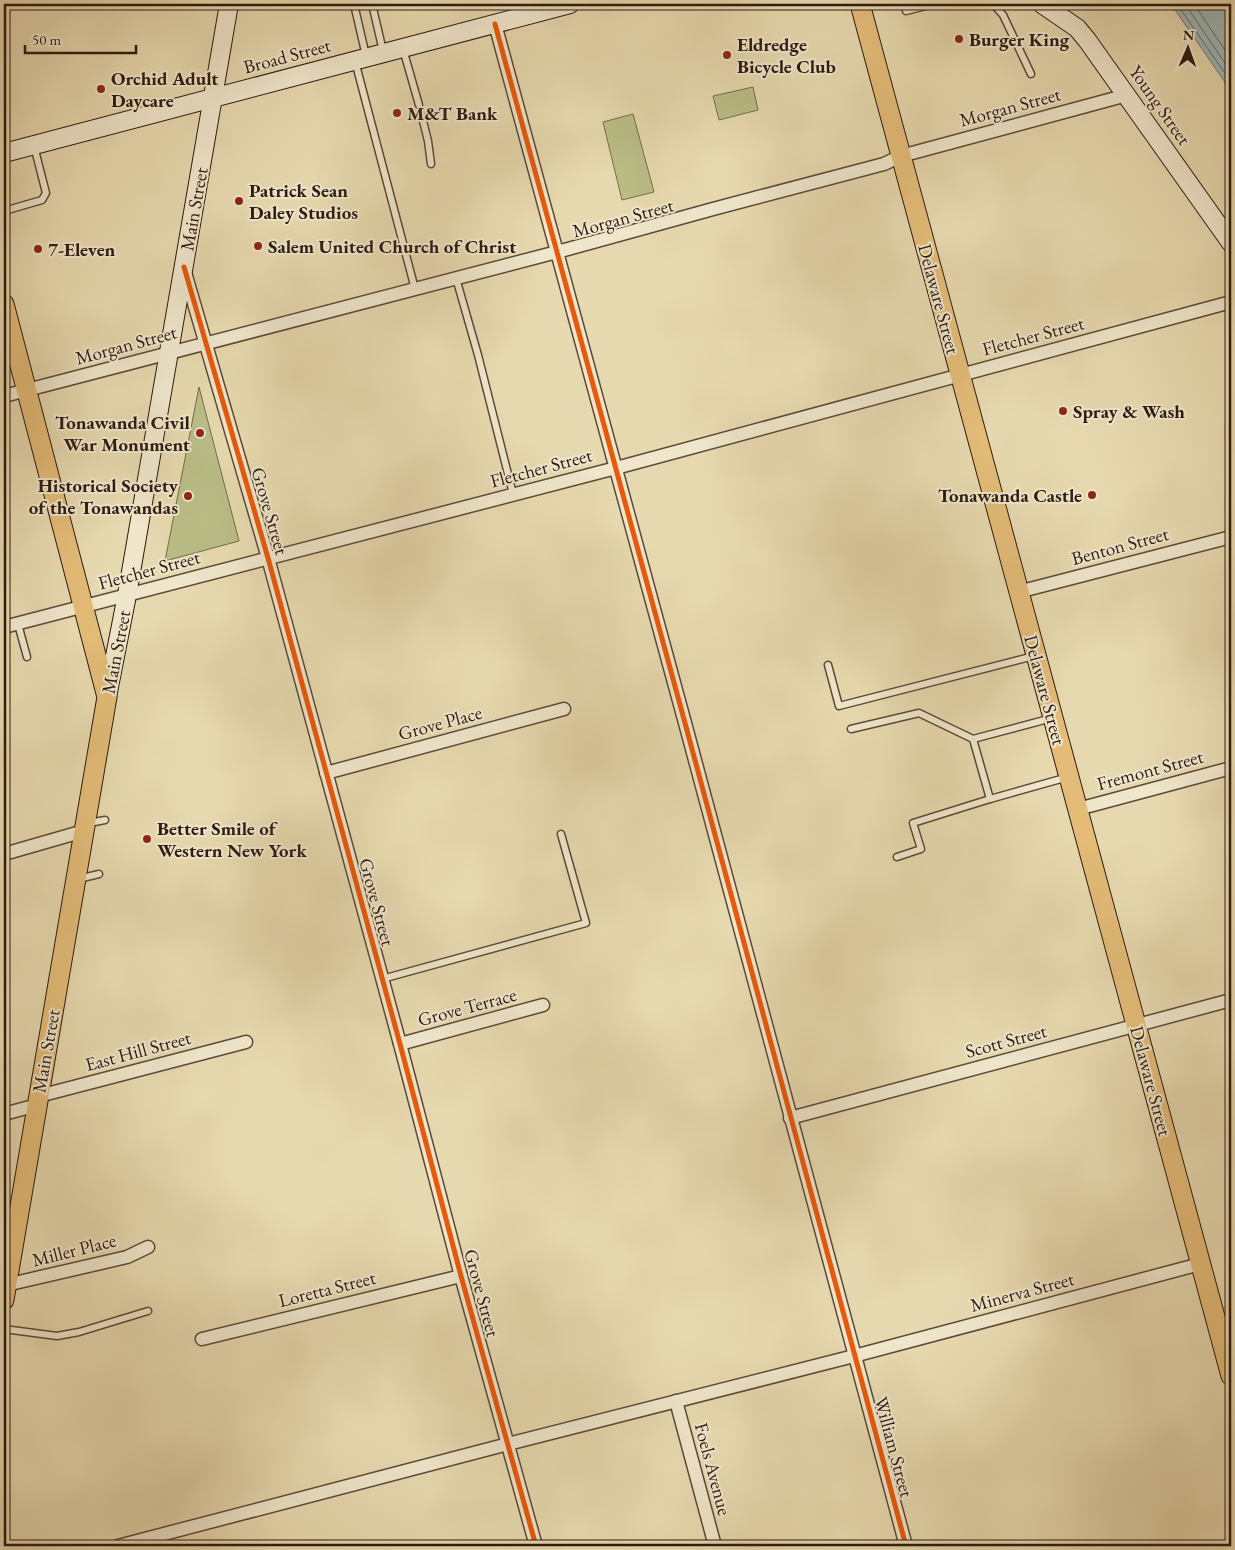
<svg xmlns="http://www.w3.org/2000/svg" width="1235" height="1550" font-family="'EB Garamond',serif">
<style>
.green{fill:#babe87;stroke:#736c4c}
.water{fill:#9eb7b8;stroke:#707975}
.lines{fill:none;stroke-linecap:round;stroke-linejoin:round}
.shore{stroke:#656964;stroke-width:1}
.lane-casing{stroke:#5b4a38;stroke-width:9}
.street-casing{stroke:#5b4a38;stroke-width:15}
.secondary-casing{stroke:#2c1b11;stroke-width:20}
.primary-casing{stroke:#2c1b11;stroke-width:21}
.lane{stroke:#efe6cb;stroke-width:6}
.street{stroke:#efe6cb;stroke-width:12}
.secondary{stroke:#efe6cb;stroke-width:18}
.primary{stroke:#e4bc78;stroke-width:19}
.cycleway-casing{stroke:#efe6cb;stroke-width:8}
.cycleway{stroke:#e8590c;stroke-width:5}
.poi-dot{fill:#8f2418;stroke:#efe6cb;stroke-width:2}
.labels{text-anchor:middle;dominant-baseline:central;stroke-width:4;stroke-linejoin:round;paint-order:stroke}
.poi-label{font-size:19px;font-weight:bold;fill:#2c1b11;stroke:#efe6cb;text-anchor:start}
.street-label{font-size:19px;fill:#2c1b11;stroke:#efe6cb}
</style>
<rect width="100%" height="100%" fill="#e7d9af"/>
<filter id="stains"><feTurbulence type="fractalNoise" baseFrequency=".004" numOctaves="4"/><feColorMatrix values="0 0 0 0 .2 0 0 0 0 .09 0 0 0 0 .02 0 0 0 .5 -.17"/></filter>
<radialGradient id="worn" r=".72"><stop offset=".6" stop-color="#630" stop-opacity="0"/><stop offset="1" stop-color="#630" stop-opacity=".3"/></radialGradient>
<g class="green">
<path d="M753,87L758,110L719,120L713,96Z"/>
<path d="M633,114L654,192L622,200L603,122Z"/>
<path d="M199,387L239,541L165,561Z"/>
</g>
<path class="water" d="M1171,4H1231V91Z"/>
<g class="lines">
<g class="shore">
<path d="M1177,4L1231,82"/>
<path d="M1185,4L1231,72"/>
<path d="M1194,4L1231,59"/>
</g>
<g class="lane-casing">
<g id="lane">
<path d="M354,4L366,56"/>
<path d="M372,4L383,51"/>
<path d="M993,4L1003,15L1031,74"/>
<path d="M906,11L934,4"/>
<path d="M403,49L419,105"/>
<path d="M355,61L415,289"/>
<path d="M422,117L428,141L431,164"/>
<path d="M4,211L42,200L46,193L34,146"/>
<path d="M456,278L478,355L513,494"/>
<path d="M18,624L27,657"/>
<path d="M828,665L839,706L1034,656"/>
<path d="M1052,718L973,739L990,799L1068,777"/>
<path d="M851,729L919,713L973,739"/>
<path d="M89,823L105,820"/>
<path d="M897,857L921,849L913,823L990,799"/>
<path d="M78,879L99,874"/>
<path d="M382,979L586,923L561,834"/>
<path d="M4,1329L57,1336L79,1332L148,1311"/>
</g>
</g>
<g class="street-casing">
<g id="street">
<path d="M495,24L685,723L906,1546"/>
<path d="M184,269L268,558L400,1044L461,1276L536,1546"/>
<path d="M4,396L557,252L713,209L884,164L901,156L1127,95"/>
<path d="M1018,592L1231,537"/>
<path d="M4,627L616,468L1231,302"/>
<path d="M326,773L564,709"/>
<path d="M1078,809L1231,768"/>
<path d="M4,854L84,831"/>
<path d="M400,1044L543,1005"/>
<path d="M39,1096L246,1042"/>
<path d="M4,1114L37,1105"/>
<path d="M790,1118L1231,1000"/>
<path d="M6,1285L127,1257L148,1247"/>
<path d="M202,1339L461,1276"/>
<path d="M676,1401L715,1546"/>
<path d="M118,1546L508,1444L854,1356L1200,1264"/>
</g>
</g>
<g class="secondary-casing">
<g id="secondary">
<path d="M1042,4L1077,28L1087,40L1231,243"/>
<path d="M4,153L570,4"/>
<path d="M107,697L127,595L229,4"/>
</g>
</g>
<g class="primary-casing">
<g id="primary">
<path d="M860,4L1231,1376"/>
<path d="M4,304L107,697L4,1300"/>
</g>
</g>
<use href="#lane" class="lane"/>
<use href="#street" class="street"/>
<use href="#secondary" class="secondary"/>
<use href="#primary" class="primary"/>
<g class="cycleway-casing">
<g id="cycleway">
<path d="M495,24L685,723L906,1546"/>
<path d="M184,267L268,558L400,1044L461,1276L536,1546"/>
</g>
</g>
<use href="#cycleway" class="cycleway"/>
</g>
<g class="poi-dot">
<circle cx="959" cy="39" r="5"/>
<circle cx="727" cy="55" r="5"/>
<circle cx="101" cy="89" r="5"/>
<circle cx="397" cy="113" r="5"/>
<circle cx="239" cy="201" r="5"/>
<circle cx="258" cy="246" r="5"/>
<circle cx="38" cy="249" r="5"/>
<circle cx="1063" cy="411" r="5"/>
<circle cx="200" cy="433" r="5"/>
<circle cx="1092" cy="495" r="5"/>
<circle cx="188" cy="496" r="5"/>
<circle cx="147" cy="839" r="5"/>
</g>
<g class="labels">
<g class="poi-label">
<text x="969" y="39">Burger King</text>
<text x="737" y="44">Eldredge<tspan x="737" dy="22">Bicycle Club</tspan></text>
<text x="111" y="78">Orchid Adult<tspan x="111" dy="22">Daycare</tspan></text>
<text x="407" y="113">M&amp;T Bank</text>
<text x="249" y="190">Patrick Sean<tspan x="249" dy="22">Daley Studios</tspan></text>
<text x="268" y="246">Salem United Church of Christ</text>
<text x="48" y="249">7-Eleven</text>
<text x="1073" y="411">Spray &amp; Wash</text>
<text x="190" y="422" text-anchor="end">Tonawanda Civil<tspan x="190" dy="22">War Monument</tspan></text>
<text x="178" y="485" text-anchor="end">Historical Society<tspan x="178" dy="22">of the Tonawandas</tspan></text>
<text x="1082" y="495" text-anchor="end">Tonawanda Castle</text>
<text x="157" y="828">Better Smile of<tspan x="157" dy="22">Western New York</tspan></text>
</g>
<g class="street-label">
<text transform="translate(287 56) rotate(-15)">Broad Street</text>
<text transform="translate(1160 105) rotate(55)">Young Street</text>
<text transform="translate(1010 107) rotate(-15)">Morgan Street</text>
<text transform="translate(194 209) rotate(-80)">Main Street</text>
<text transform="translate(623 218) rotate(-15)">Morgan Street</text>
<text transform="translate(939 299) rotate(75)">Delaware Street</text>
<text transform="translate(1033 336) rotate(-15)">Fletcher Street</text>
<text transform="translate(126 345) rotate(-15)">Morgan Street</text>
<text transform="translate(541 468) rotate(-15)">Fletcher Street</text>
<text transform="translate(270 511) rotate(74)">Grove Street</text>
<text transform="translate(1120 546) rotate(-15)">Benton Street</text>
<text transform="translate(149 570) rotate(-15)">Fletcher Street</text>
<text transform="translate(116 652) rotate(-79)">Main Street</text>
<text transform="translate(1045 690) rotate(75)">Delaware Street</text>
<text transform="translate(440 723) rotate(-15)">Grove Place</text>
<text transform="translate(1150 770) rotate(-15)">Fremont Street</text>
<text transform="translate(377 902) rotate(75)">Grove Street</text>
<text transform="translate(467 1007) rotate(-15)">Grove Terrace</text>
<text transform="translate(1006 1041) rotate(-15)">Scott Street</text>
<text transform="translate(46 1051) rotate(-80)">Main Street</text>
<text transform="translate(138 1051) rotate(-15)">East Hill Street</text>
<text transform="translate(1151 1081) rotate(75)">Delaware Street</text>
<text transform="translate(74 1250) rotate(-14)">Miller Place</text>
<text transform="translate(327 1289) rotate(-14)">Loretta Street</text>
<text transform="translate(1022 1292) rotate(-15)">Minerva Street</text>
<text transform="translate(482 1293) rotate(75)">Grove Street</text>
<text transform="translate(894 1447) rotate(75)">William Street</text>
<text transform="translate(713 1469) rotate(75)">Foels Avenue</text>
</g>
</g>
<rect width="1235" height="1550" fill="none" stroke="#e7d9af" stroke-width="20"/>
<rect x="5" y="5" width="1225" height="1540" fill="none" stroke="#2c1b11" stroke-width="2.5"/>
<rect x="10" y="10" width="1215" height="1530" fill="none" stroke="#2c1b11"/>
<g transform="translate(1188 48) rotate(2)" stroke="#efe6cb" stroke-width="4" paint-order="stroke">
<path d="M0-4L9 19L0 12L-9 19Z" fill="#2c1b11"/>
<text y="-8" font-size="14" font-weight="bold" text-anchor="middle" fill="#2c1b11">N</text>
</g>
<path d="M25 45v8h111v-8" fill="none" stroke="#2c1b11" stroke-width="2.5"/>
<text x="32" y="45" font-size="15" fill="#2c1b11" stroke="#efe6cb" stroke-width="4" paint-order="stroke">50 m</text>
<rect width="100%" height="100%" filter="url(#stains)"/>
<rect width="100%" height="100%" fill="url(#worn)"/>
</svg>
